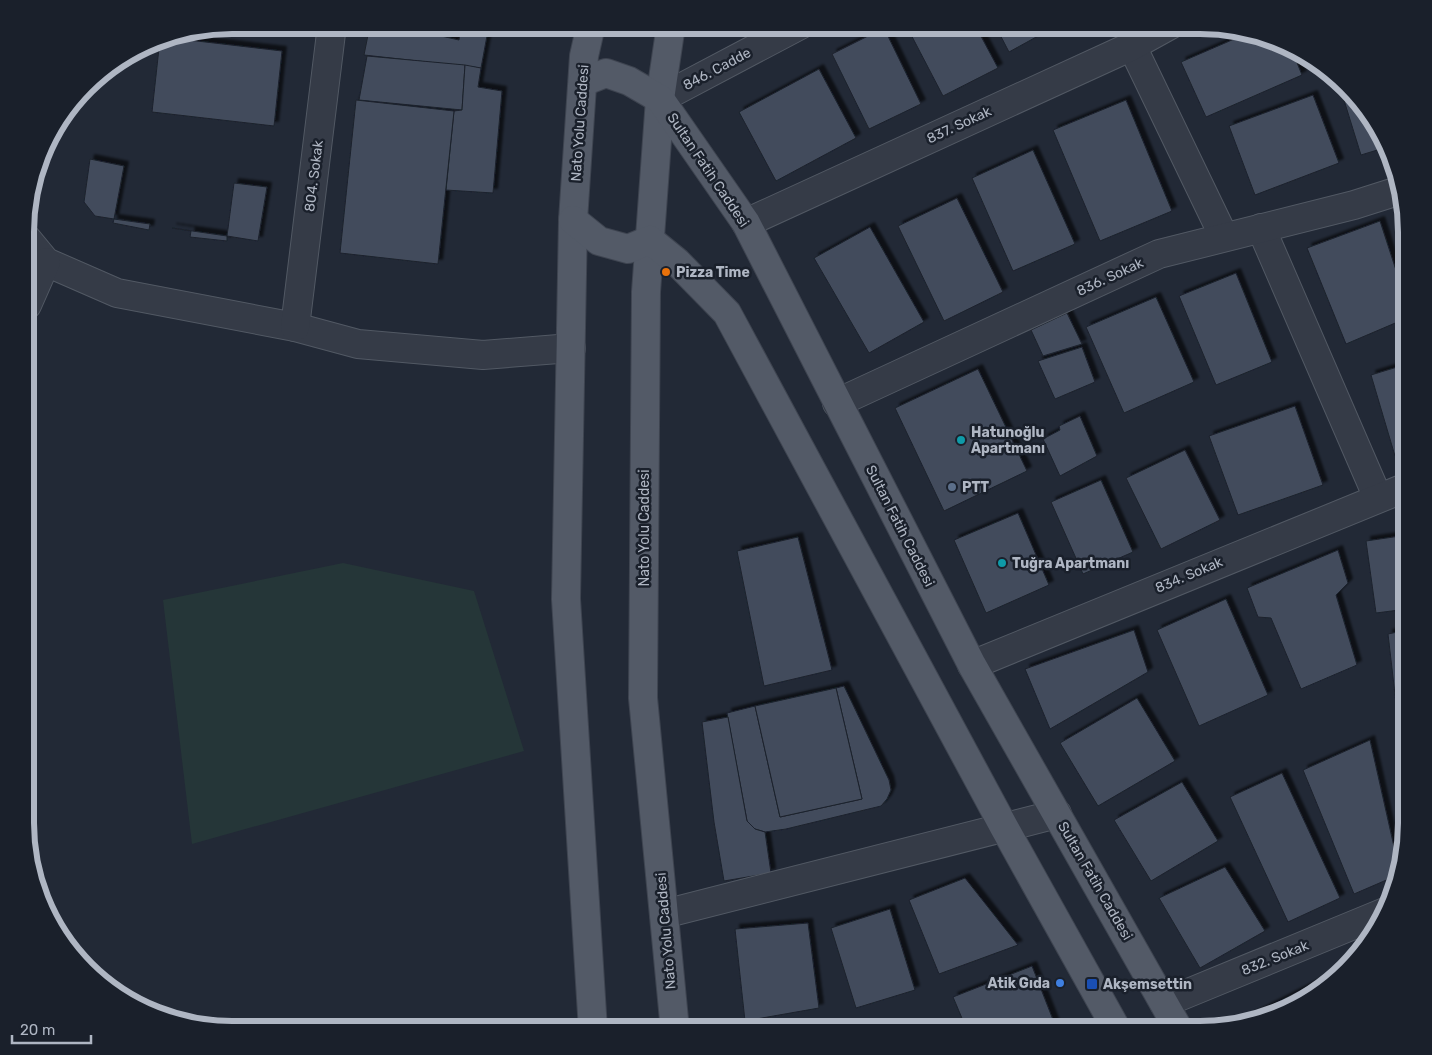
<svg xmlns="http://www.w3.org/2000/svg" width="1432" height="1055" font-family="Rubik,sans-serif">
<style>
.green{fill:#253638}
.building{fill:#434c5b;stroke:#1c222d;filter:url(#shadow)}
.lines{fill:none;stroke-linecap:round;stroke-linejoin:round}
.minor-casing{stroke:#525964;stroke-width:30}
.major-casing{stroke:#3e4450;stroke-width:30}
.minor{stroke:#353b47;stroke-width:28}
.major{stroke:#535a67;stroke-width:28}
.food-dot{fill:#e8710a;stroke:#1a202b;stroke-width:2}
.culture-dot{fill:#0f9aa8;stroke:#1a202b;stroke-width:2}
.service-dot{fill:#5c6f8a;stroke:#1a202b;stroke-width:2}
.shop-dot{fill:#3f7fe0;stroke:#1a202b;stroke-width:2}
.transit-dot{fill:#1a4fb4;stroke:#1a202b;stroke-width:2}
.labels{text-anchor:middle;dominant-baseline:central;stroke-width:5;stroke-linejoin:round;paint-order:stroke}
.street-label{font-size:14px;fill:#afb6c3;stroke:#1a202b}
.poi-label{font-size:14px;font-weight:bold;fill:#afb6c3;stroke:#1a202b;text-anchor:start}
.rim{fill:none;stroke:#afb6c3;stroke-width:6}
</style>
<defs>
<filter id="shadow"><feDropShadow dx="4.5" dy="-4.5" stdDeviation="1" flood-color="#0009"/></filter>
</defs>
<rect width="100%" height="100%" fill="#222936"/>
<path class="green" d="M343,563L474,591L524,751L192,844L163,600Z"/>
<g class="building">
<path d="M370,25H392L459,40L462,25H489L481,68L364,55Z"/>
<path d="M906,25H975L998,68L943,96Z"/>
<path d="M995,25H1058L1009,52Z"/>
<path d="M884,28L921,104L869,129L832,54Z"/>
<path d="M1248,33L1279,41L1291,48L1302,75L1206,117L1181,62Z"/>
<path d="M163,37L282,51L274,126L152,112L160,39Z"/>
<path d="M367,56L465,65L462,110L359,100Z"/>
<path d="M465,65L481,68L478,87L502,91L493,193L446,190L454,111L462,110Z"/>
<path d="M819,69L856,138L776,181L739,112Z"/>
<path d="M1342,83L1386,140L1387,147L1361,155L1339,84Z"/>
<path d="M1313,95L1339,163L1255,195L1229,126Z"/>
<path d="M356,100L454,111L438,264L340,253Z"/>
<path d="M1126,100L1172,211L1100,241L1053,130Z"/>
<path d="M1033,150L1075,244L1013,271L972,178Z"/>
<path d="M90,159L124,166L114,219L95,216L84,202Z"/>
<path d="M234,183L267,187L258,241L227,236Z"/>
<path d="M957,198L1003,292L944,321L898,226Z"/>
<path d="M114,219L150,224L149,230L113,223Z"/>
<path d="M1380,221L1407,304V318L1346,344L1307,248Z"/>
<path d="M870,227L924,322L869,353L814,258Z"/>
<path d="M172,228L227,236V241L190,237L191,231Z"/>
<path d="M1236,273L1272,362L1216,385L1179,296Z"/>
<path d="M1156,297L1194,382L1124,413L1086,327Z"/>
<path d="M1067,313L1082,344L1043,356L1031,330Z"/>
<path d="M1082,347L1095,382L1055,399L1038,361Z"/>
<path d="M1407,364V452L1395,456L1371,375Z"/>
<path d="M978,369L1027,471L944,511L895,408Z"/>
<path d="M1295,406L1323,485L1238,515L1209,436Z"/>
<path d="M1080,416L1097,456L1060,476L1043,439L1060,430L1059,426Z"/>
<path d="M1185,450L1220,520L1161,549L1126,478Z"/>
<path d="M1101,480L1133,552L1083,574L1051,502Z"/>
<path d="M1018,513L1049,585L986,613L954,540Z"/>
<path d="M1407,535V609L1376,613L1366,541Z"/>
<path d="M798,537L832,670L764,686L737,551Z"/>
<path d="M1338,550L1348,583L1336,595L1357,665L1301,689L1271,618L1258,617L1247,588Z"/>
<path d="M1226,599L1268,695L1199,726L1157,630Z"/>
<path d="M1134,630L1148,672L1050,729L1025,669Z"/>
<path d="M1407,630V727L1399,729L1388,634Z"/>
<path d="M844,686L889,780L891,790L887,799L881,806L786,829L765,832L755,829L747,821L727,713L755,706L780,817L862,799L836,688Z"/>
<path d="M836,688L862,799L780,817L755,706Z"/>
<path d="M1137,698L1175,761L1098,806L1060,743Z"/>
<path d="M728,717L747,821L755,829L765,832L771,873L724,881L714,822L702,722Z"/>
<path d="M1370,740L1399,869L1398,875L1354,894L1303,770Z"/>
<path d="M1282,773L1340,898L1288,922L1230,797Z"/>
<path d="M1182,782L1218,841L1151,881L1114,820Z"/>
<path d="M1225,867L1265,931L1200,968L1159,898Z"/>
<path d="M965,878L1018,945L939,974L909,900Z"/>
<path d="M890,909L915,990L856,1008L831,928Z"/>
<path d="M808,923L819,1008L745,1021L735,929Z"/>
<path d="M1032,966L1057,1030H967L953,997Z"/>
<path d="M1345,968L1292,1009L1241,1021Z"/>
</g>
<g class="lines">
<g class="minor-casing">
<g id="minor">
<path d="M1132,46L1224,237"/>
<path d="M660,99L800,25"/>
<path d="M746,223L1132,46L1170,25"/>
<path d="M1261,228L1378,498"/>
<path d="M27,239L46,262L117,293L295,327L358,344L483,355L571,348"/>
<path d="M27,305L46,262"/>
<path d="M295,327L332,25"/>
<path d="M837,403L1159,254L1354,205L1398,191"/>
<path d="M972,665L1407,487"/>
<path d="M664,914L1057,814"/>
<path d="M1164,1003L1385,912"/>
</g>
</g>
<g class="major-casing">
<g id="major">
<path d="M591,25L584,56L573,220L566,599L593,1030"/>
<path d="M671,25L660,99L646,292L643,698L675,1030"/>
<path d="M583,82L606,73L629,81L660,99L746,223L972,665L1179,1030"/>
<path d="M573,220L599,241L628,249L650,240L677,262L727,313L1004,827L1117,1030"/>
</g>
</g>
<use href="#minor" class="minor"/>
<use href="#major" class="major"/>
</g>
<circle class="food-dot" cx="666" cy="272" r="5"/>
<g class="culture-dot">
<circle cx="961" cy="440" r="5"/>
<circle cx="1002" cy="563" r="5"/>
</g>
<circle class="service-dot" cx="952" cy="487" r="5"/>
<circle class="shop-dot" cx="1060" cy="983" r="5"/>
<rect class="transit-dot" x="1086" y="978" width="12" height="12" rx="2.5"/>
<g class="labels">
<g class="street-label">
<text transform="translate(717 69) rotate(-28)">846. Cadde</text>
<text transform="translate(580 123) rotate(-86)">Nato Yolu Caddesi</text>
<text transform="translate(959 125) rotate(-25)">837. Sokak</text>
<text transform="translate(708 170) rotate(56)">Sultan Fatih Caddesi</text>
<text transform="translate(314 176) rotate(-83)">804. Sokak</text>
<text transform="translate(1110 277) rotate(-25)">836. Sokak</text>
<text transform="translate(900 526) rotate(63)">Sultan Fatih Caddesi</text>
<text transform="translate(644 528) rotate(-90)">Nato Yolu Caddesi</text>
<text transform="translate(1189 575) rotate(-23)">834. Sokak</text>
<text transform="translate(1095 881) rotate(60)">Sultan Fatih Caddesi</text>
<text transform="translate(666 931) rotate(-95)">Nato Yolu Caddesi</text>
<text transform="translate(1275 958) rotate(-22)">832. Sokak</text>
</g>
<g class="poi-label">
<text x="676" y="272">Pizza Time</text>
<text x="971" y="432">Hatunoğlu<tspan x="971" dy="16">Apartmanı</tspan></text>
<text x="962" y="487">PTT</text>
<text x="1012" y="563">Tuğra Apartmanı</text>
<text x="1050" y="983" text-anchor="end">Atik Gıda</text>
<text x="1103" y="984">Akşemsettin</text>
</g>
</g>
<path d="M0 0H1432V1055H0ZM232 34H1200A198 198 0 0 1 1398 232V823A198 198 0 0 1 1200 1021H232A198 198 0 0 1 34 823V232A198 198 0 0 1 232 34Z" fill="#1a202b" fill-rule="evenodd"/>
<path class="rim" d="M232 34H1200A198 198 0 0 1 1398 232V823A198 198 0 0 1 1200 1021H232A198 198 0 0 1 34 823V232A198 198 0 0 1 232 34Z"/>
<path d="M12 1035v8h79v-8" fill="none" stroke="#afb6c3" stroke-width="2.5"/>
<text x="20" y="1035" font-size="15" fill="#afb6c3" stroke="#1a202b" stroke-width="4" paint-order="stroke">20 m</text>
</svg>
